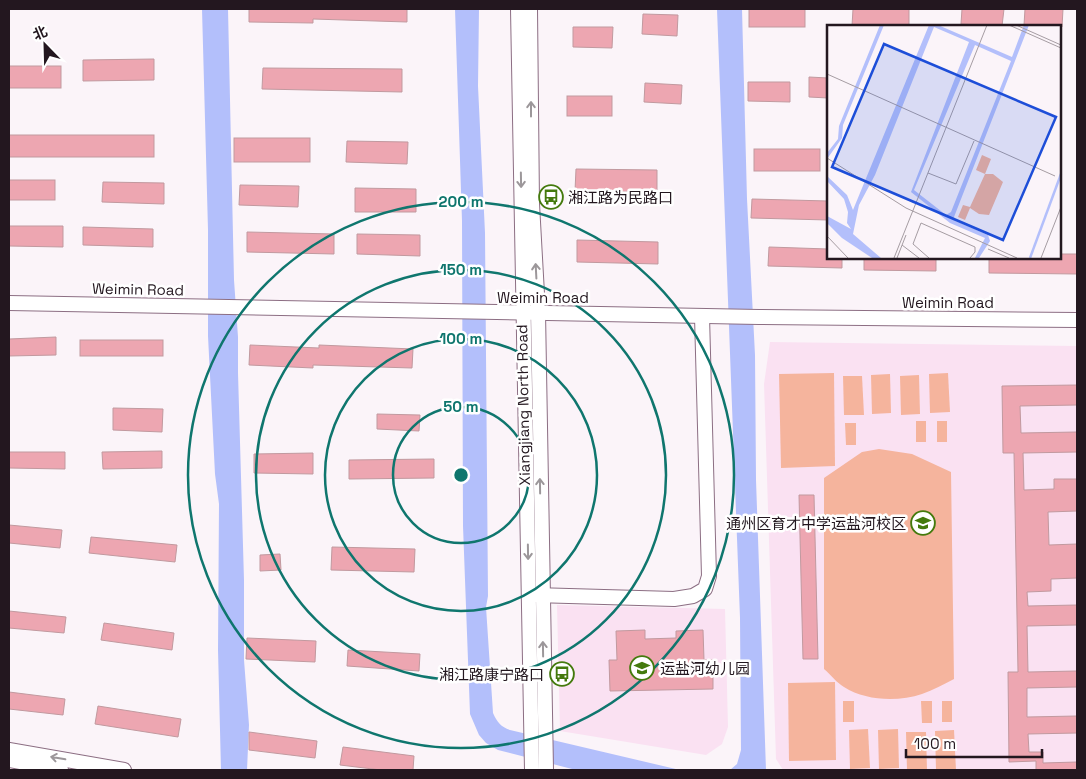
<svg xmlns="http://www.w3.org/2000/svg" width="1086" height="779" font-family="'Space Grotesk','Noto Sans SC',sans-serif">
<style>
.built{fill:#fae1f2}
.green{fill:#f5b49d}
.water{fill:#b3bffb}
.building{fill:#eda6b1;stroke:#c1999f}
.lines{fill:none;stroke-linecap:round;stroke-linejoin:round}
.tertiary-casing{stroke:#8c6e83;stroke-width:16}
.tertiary{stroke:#fff;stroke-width:14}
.oneway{stroke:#9c979a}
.ring{fill:none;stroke:#0f766e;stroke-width:2.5}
.labels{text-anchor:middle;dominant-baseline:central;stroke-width:5;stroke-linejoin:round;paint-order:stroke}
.poi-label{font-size:15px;fill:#23171f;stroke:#fff;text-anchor:start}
.street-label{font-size:15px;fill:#23171f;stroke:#fff}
.inset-river{fill:none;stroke:#b3bffb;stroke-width:2.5}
.inset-road{fill:none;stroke:#a59ca2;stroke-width:1}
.view{fill:#1d4ed8;fill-opacity:0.15;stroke:#1d4ed8;stroke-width:2.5}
.inset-edge{fill:none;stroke:#23171f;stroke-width:2.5}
.centre{fill:#0f766e;stroke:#fff;stroke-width:2.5}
.ring-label{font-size:15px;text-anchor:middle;font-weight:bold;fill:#0f766e;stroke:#fff;stroke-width:5;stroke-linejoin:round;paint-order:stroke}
</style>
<rect width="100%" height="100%" fill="#fbf4f9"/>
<g class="built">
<path d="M770,342L1077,346V770H783L776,759L764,384Z"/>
<path d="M557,605L725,609L728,727L722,744L706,755L560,731Z"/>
</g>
<g class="green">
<path d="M834,373L835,466L781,468L779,374Z"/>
<path d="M948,373L950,412L930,413L929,374Z"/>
<path d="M890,374L891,413L872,414L871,375Z"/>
<path d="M919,375L920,414L901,415L900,376Z"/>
<path d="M843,376H862L864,415H844Z"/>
<rect x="916" y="421" width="10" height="21"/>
<rect x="937" y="421" width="10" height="21"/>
<path d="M845,423H856V445H846Z"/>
<path d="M879,449L912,454L951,472L954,679C944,684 933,690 922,694C898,702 866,701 844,687C837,683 831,675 824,669V478L862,452Z"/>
<path d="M835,682L836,760L789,761L788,683Z"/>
<rect x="843" y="701" width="11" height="21"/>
<path d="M921,701H932V723H922Z"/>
<rect x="942" y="701" width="10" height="21"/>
<path d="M868,729L870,768L850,769L849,730Z"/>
<path d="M898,729L899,768L879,769L878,730Z"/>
<path d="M954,730L956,770H936L935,731Z"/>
<path d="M906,732H926L927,770H907Z"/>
</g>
<g class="water">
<path d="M202,9H228L234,280L238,337V373L244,580V660L249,725L247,770H221L218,650L219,504L215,474L208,336V230Z"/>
<path d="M455,9H479L478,86L485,233L488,596L486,607L493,713C497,722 501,727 510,730L680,770H576L498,750L486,743L479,735L470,714L463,526L462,221Z"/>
<path d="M717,9H742L747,199L755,355L756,480L766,770H730L737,764L741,750L740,618Z"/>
</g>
<g class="building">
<path d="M249,9H407V22L313,19V23L249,22Z"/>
<rect x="749" y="9" width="56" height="18"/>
<path d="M853,9H909V26H852Z"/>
<path d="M962,9H1004L1002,26L961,24Z"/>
<path d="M1025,9H1063L1062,27L1024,25Z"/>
<path d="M643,14L678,15L677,36L642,34Z"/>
<path d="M573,27H613L612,48L573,47Z"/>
<path d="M154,59V80L83,81V60Z"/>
<rect x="9" y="66" width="52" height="22"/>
<path d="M263,68L402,69V92L262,89Z"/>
<path d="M809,77L828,78V98L809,97Z"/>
<path d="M748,82H790V102L748,101Z"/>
<path d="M645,83L682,85L681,104L644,102Z"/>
<rect x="567" y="96" width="45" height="20"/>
<rect x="9" y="135" width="145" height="22"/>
<rect x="234" y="138" width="76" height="24"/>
<path d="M347,141L408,142L407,164L346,162Z"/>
<rect x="754" y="149" width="66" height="22"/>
<path d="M576,169L657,170V192L575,191Z"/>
<rect x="9" y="180" width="46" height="20"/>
<path d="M103,182L164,183V204L102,202Z"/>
<path d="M240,185L299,186L298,207L239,205Z"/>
<path d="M355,188L416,189V212H355Z"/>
<path d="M752,199L828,201V220L751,218Z"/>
<path d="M9,226H63V247L9,246Z"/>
<path d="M83,227L153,229V247L83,245Z"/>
<path d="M247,232L334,234V254L247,252Z"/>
<path d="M357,234L420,235V256L357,254Z"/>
<path d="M577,240L658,242V264L577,262Z"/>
<path d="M769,247L828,249V258H842V268L768,266Z"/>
<path d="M1060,254H1077V274L989,273V258H1060Z"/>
<path d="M864,258H936V271L864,270Z"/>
<path d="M56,337V355L9,356V339Z"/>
<rect x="80" y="340" width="83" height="16"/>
<path d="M250,345L319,348V345L413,349L412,368L313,365V368L249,365Z"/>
<path d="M1077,385V405L1020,406L1021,433L1077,432V452L1023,453L1024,490L1054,489V479H1077V511L1048,512L1049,545L1077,544V578L1051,579V591L1027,592L1028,606L1077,605V625L1027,626L1028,672L1077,671V687L1027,688V717L1077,716V733L1028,734L1029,752H1043V763L1077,762V770H1036V761L1009,762L1008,672H1018L1014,453H1003L1002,386Z"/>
<path d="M113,408L163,409L162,432L113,430Z"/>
<path d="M377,414L420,415L419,431L377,429Z"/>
<path d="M162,451V468L103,469L102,452Z"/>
<path d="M9,452H65V469L9,468Z"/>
<path d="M313,453V474L254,473V454Z"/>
<path d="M434,459V478L349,479V460Z"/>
<path d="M799,495H814L818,659H803Z"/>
<path d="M9,525L62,530L60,548L9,543Z"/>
<path d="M91,537L177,545L175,562L89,553Z"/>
<path d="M332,547L415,549L414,572L331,570Z"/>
<path d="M280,554L281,570L260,571V555Z"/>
<path d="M9,611L66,617L64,633L9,628Z"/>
<path d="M104,623L174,633L172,650L101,640Z"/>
<path d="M645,630V639L676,638V631L703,630L704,660H713V689L610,691L609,660H617L616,631Z"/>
<path d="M247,638L316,641L315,662L246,659Z"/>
<path d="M348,650L420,654L419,671L347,666Z"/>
<path d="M9,692L65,699L63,715L9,709Z"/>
<path d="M98,706L181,719L178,737L95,724Z"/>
<path d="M249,732L317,741L315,758L249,750Z"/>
<path d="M343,747L414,756L413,770H381L340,765Z"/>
</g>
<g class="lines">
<g class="tertiary-casing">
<g id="tertiary">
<path d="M518,9L532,770"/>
<path d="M530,9L532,204L538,312L546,770"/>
<path d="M9,303L759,317L1077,320"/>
<path d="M534,595L674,599L693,596L705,589L709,576L702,316"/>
<path d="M9,750L124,770"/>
<path d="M9,760L61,770"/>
</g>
</g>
<use href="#tertiary" class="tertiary"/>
</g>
<defs><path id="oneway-shaft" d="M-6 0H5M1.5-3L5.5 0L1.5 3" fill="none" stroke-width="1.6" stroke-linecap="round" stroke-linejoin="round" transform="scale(1.25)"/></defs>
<g class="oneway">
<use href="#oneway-shaft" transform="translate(531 109) rotate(-90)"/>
<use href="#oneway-shaft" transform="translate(521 180) rotate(89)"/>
<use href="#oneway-shaft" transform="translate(536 271) rotate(-93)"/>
<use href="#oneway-shaft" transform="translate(540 486) rotate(-91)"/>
<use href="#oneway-shaft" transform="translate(528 552) rotate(89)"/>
<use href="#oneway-shaft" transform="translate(543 649) rotate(-91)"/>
<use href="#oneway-shaft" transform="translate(58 758) rotate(-170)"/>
</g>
<g class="ring">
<circle cx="461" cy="475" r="68"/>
<circle cx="461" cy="475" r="136"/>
<circle cx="461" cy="475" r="205"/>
<circle cx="461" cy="475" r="273"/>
</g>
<defs>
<g id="bus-ring" transform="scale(1.25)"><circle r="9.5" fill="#fff" stroke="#447a0d" stroke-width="1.5"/><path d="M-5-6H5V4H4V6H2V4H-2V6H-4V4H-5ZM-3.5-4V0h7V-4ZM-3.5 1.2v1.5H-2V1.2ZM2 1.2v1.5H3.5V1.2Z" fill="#447a0d"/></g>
<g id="school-ring" transform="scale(1.25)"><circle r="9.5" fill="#fff" stroke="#447a0d" stroke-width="1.5"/><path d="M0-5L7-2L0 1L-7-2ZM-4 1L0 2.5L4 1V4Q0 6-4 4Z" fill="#447a0d"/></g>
</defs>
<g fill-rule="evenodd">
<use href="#bus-ring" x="551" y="197"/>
<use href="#school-ring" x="923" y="523"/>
<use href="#school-ring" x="642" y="668"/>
<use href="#bus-ring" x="562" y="674"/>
</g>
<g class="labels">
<g class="poi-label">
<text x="568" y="197">湘江路为民路口</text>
<text x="906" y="523" text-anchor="end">通州区育才中学运盐河校区</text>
<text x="660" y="668">运盐河幼儿园</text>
<text x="544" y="674" text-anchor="end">湘江路康宁路口</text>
</g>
<g class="street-label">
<text transform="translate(138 289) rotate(1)">Weimin Road</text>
<text x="543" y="297">Weimin Road</text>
<text x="948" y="302">Weimin Road</text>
<text transform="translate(523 405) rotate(-91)">Xiangjiang North Road</text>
</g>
</g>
<g transform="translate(827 25)">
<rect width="234" height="234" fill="#fbf4f9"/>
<path d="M155,130L164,134L158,149H166L176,157L162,190L152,189L143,183L138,195L131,192L136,180L143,182L158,149L149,145Z" fill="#f5b49d"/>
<path d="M53,0H57L16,100L15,113L0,134V128L11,114L12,101ZM102,0H111L185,32L197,0H202L127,192L129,196L161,210L163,216L152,233H148L158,213L123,198L84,167L142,17L107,2L48,150L32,180L26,209L54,233H45L15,213L0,198V191L24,204L20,198L21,187L17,174L0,156V151L20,170L26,185ZM148,20L184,36L124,187L119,190L87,165Z" fill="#b3bffb" fill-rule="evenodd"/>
<path class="inset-river" d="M203,233L234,149"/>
<path class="inset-road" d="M182,0L234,23M189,0L234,20M0,49L228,151M0,133L79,183L190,233M101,148L129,159L147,116M0,211L21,233M75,220L92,233M161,224L182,233M67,233L160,0M70,233L79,210M102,233L86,219L94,198L148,222V227L143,233M214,233L234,182"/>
<path class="view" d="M57,19L229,92L176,215L5,142Z"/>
<rect width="234" height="234" class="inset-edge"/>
</g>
<circle cx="461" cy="475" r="8" class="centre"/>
<g class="ring-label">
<text x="461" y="207">200 m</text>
<text x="461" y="275">150 m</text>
<text x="461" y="344">100 m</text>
<text x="461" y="412">50 m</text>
</g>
<rect width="1086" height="779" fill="none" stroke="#23171f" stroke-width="20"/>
<g transform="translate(45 45) rotate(337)" stroke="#ffffff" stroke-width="4" paint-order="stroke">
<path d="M0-4L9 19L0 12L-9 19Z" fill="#23171f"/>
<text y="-8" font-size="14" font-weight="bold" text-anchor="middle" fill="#23171f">北</text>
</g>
<path d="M906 749v8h136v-8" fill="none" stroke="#23171f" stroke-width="2.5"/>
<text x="914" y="749" font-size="15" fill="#23171f" stroke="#ffffff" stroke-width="4" paint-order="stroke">100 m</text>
</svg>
